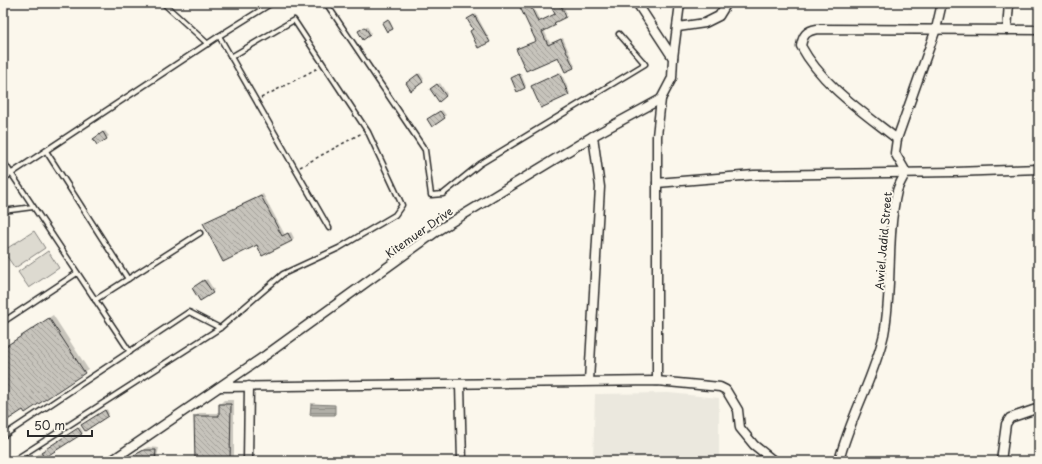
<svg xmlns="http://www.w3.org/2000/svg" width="1042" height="464" font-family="'Playpen Sans',sans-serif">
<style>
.built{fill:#ebe8de}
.green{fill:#dddad0;stroke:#84827e}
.water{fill:url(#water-rules);stroke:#7b7a75}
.shadow{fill:#0003}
.building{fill:url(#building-back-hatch);stroke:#2b2b2b}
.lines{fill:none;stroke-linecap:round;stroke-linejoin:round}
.service-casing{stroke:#2b2b2b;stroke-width:7}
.minor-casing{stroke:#2b2b2b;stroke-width:11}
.path{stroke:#2b2b2b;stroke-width:1.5;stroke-dasharray:3 3;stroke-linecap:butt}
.service{stroke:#fbf7ec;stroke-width:4}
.minor{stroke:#fbf7ec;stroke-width:8}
.labels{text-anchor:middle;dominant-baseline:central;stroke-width:4;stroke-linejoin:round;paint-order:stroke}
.street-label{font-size:11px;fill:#2b2b2b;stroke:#fbf7ec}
</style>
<defs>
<pattern id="water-rules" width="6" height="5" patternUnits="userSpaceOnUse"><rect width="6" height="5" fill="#b1afa7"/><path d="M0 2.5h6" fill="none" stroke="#908f88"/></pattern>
<pattern id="building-back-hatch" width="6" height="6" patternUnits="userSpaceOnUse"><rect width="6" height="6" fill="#c7c4bc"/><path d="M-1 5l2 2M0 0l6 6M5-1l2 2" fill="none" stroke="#a29f99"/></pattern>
</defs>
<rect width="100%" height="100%" fill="#fbf7ec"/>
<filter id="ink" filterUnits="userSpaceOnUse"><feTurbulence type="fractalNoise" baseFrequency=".025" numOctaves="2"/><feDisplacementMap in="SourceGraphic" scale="8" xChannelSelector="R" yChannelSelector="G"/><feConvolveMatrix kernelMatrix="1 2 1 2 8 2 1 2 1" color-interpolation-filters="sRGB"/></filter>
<g filter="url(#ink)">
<path class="built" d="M669,393L719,398V461H593L595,394Z"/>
<g class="green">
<path d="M34,231L45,248L15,268L3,251Z"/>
<path d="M48,251L59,268L29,288L18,272Z"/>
</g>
<path class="water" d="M311,404L335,405V415H310Z"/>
<g class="shadow">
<path d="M522,3H531L540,21L555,14L550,3H562L567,14L556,21L555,24L544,30L550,43L563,38L575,66L573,67L559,55L519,48L537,40L520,5Z"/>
<path d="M476,14L490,40L489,41L474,29L469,18Z"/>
<path d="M367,26L371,33L369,35L361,29Z"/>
<path d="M561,72L570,93L568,94L532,86Z"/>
<path d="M420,73L424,79L411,89L409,82Z"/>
<path d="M521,74L526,86L525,87L513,78Z"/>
<path d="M440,83L447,94L445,96L433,87Z"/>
<path d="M442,110L446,115L444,117L430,118Z"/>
<path d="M105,131L109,136L98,144L96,137Z"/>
<path d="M263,194L285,235L291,232L294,238L291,241L257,244L204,223Z"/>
<path d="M207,279L214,290L200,300L195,287Z"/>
<path d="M53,315L88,369L3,422V348Z"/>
<path d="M224,400H234V461H196L195,417L199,413H220V404Z"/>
<path d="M107,409L109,414L108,415L84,423Z"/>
<path d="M80,427L83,432L82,433L39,461H28Z"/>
<path d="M148,447L159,448L156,461H128L131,456Z"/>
</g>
<g class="building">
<path d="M523,3H529L538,22L555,14L549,3H560L566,17L554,23L556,25L542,32L548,45L561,39L574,68L565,72L558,57L526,71L516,49L536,41L519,5Z"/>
<path d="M474,15L490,42L478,48L470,31L473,29L467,19Z"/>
<path d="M388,19L393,29L387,32L382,23Z"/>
<path d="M365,27L370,35L363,40L358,31Z"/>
<path d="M559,73L569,95L541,108L531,86Z"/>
<path d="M418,74L423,82L411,91L406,83Z"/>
<path d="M519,74L525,88L517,92L511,78Z"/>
<path d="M437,84L446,96L439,102L430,89Z"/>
<path d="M440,111L445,118L432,127L427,119Z"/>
<path d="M103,132L107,139L97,145L93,139Z"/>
<path d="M261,196L282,236L288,233L292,241L262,256L257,245L223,262L203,223Z"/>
<path d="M204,280L213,293L200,301L192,288Z"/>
<path d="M49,318L85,373L25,413L23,410L3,423V348Z"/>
<path d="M219,404H231L230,461H195L194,416H219Z"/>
<path d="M105,410L108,416L85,431L81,425Z"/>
<path d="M78,428L82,434L44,458L41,452Z"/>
<path d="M144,450H156L155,461H123Z"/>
</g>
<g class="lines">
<g class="service-casing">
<g id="service">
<path d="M163,3L208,44"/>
<path d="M326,3L425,150L431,195L443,194L480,164L645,64L619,34"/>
<path d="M219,36L329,228"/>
<path d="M46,151L128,279"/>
<path d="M3,161L130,352"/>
<path d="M3,179L219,36L272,3"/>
<path d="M3,211L33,207"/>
<path d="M95,300L200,233"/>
<path d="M3,322L77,273"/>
<path d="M3,436L189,312L220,328"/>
<path d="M13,461L220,328L283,274L339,248L395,215L402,205L368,132L294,20L231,57"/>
</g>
</g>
<g class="minor-casing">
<g id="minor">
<path d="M678,27L705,23L719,16L727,3"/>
<path d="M1007,30L1009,3"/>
<path d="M673,58L680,3"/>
<path d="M897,139C863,112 822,85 801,46C803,35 806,31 817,29L1039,30"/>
<path d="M906,172L895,153L897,139L936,29L942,3"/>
<path d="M657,183L754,175L955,172L1039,169"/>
<path d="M589,381L600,187L593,136"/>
<path d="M657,381V136L661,99"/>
<path d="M460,385L462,461"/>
<path d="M221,387L657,381L720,387L726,390L738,410L740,428L754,445L774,461"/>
<path d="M111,461L266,355L440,229L593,136L661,99L672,78L673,58L637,3"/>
<path d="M248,461L249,386"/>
<path d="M839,461C850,417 874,378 884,334C893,287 886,237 897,191C899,184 903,178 906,172"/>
<path d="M1001,461L1006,424L1010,418L1039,408"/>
</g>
</g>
<g class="path">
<path d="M261,98L318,68"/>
<path d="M300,167L362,133"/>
</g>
<use href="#service" class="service"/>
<use href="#minor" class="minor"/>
</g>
</g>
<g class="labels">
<g class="street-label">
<text transform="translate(419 232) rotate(-35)">Kitemuer Drive</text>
<text transform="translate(883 241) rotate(-85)">Awiel Jadid Street</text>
</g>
</g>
<rect width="1042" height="464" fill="none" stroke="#fbf7ec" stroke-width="16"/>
<rect x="8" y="8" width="1026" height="448" fill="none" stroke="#2b2b2b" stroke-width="1.5" filter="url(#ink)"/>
<path d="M28 430v6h64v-6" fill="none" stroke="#2b2b2b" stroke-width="2"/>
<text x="34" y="430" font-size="12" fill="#2b2b2b" stroke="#fbf7ec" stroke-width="3" paint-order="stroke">50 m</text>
</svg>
